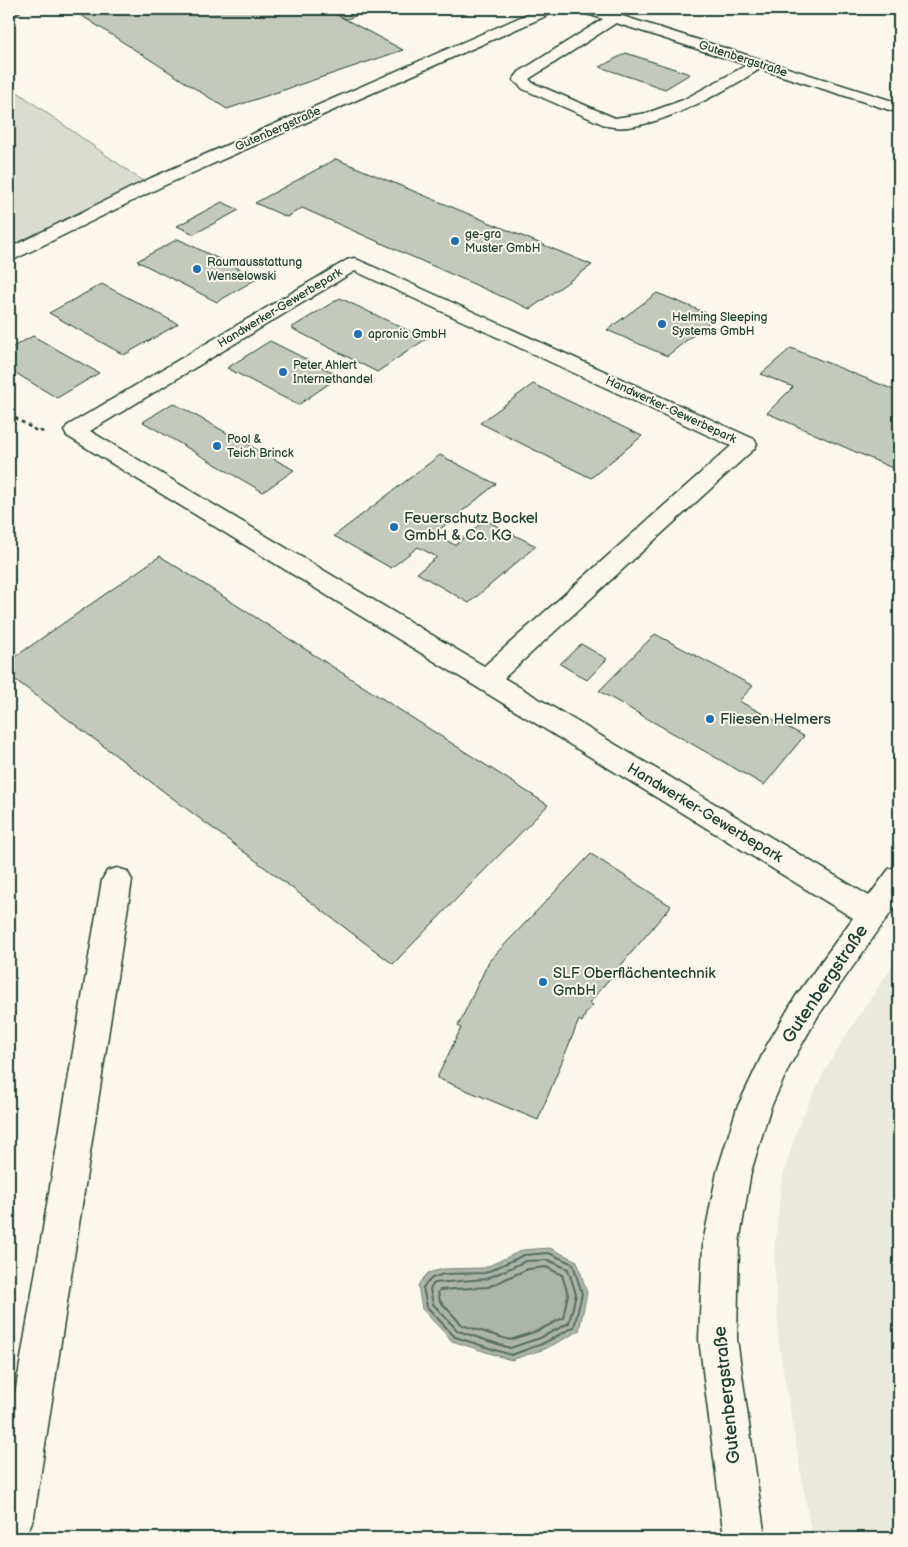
<svg xmlns="http://www.w3.org/2000/svg" width="908" height="1547" font-family="'Balsamiq Sans',sans-serif">
<style>
.built{fill:#eae9de}
.green{fill:#dbdcd1;stroke:#7d8c82}
.water{fill:#adb4aa;stroke:#74847b}
.lines{fill:none;stroke-linecap:round;stroke-linejoin:round}
.shore{stroke:#586d63;stroke-width:2}
.building{fill:#c4c9be;stroke:#1f3d34}
.minor-casing{stroke:#1f3d34;stroke-width:3}
.path{stroke:#1f3d34;stroke-width:2.5;stroke-dasharray:4 3;stroke-linecap:butt}
.minor{fill:#fbf7ec;fill-rule:evenodd}
.poi-dot{fill:#1f6fb2;stroke:#fbf7ec;stroke-width:2}
.labels{text-anchor:middle;dominant-baseline:central;stroke-width:4;stroke-linejoin:round;paint-order:stroke}
.far-street-label{font-size:12px;fill:#1f3d34;stroke:#fbf7ec}
.far-poi-label{font-size:12px;fill:#1f3d34;stroke:#fbf7ec;text-anchor:start}
.poi-label{font-size:15px;fill:#1f3d34;stroke:#fbf7ec;text-anchor:start}
.street-label{font-size:15px;fill:#1f3d34;stroke:#fbf7ec}
.near-street-label{font-size:18px;fill:#1f3d34;stroke:#fbf7ec}
</style>
<rect width="100%" height="100%" fill="#fbf7ec"/>
<filter id="ink" filterUnits="userSpaceOnUse"><feTurbulence type="fractalNoise" baseFrequency=".02" numOctaves="2"/><feDisplacementMap in="SourceGraphic" scale="10" xChannelSelector="R" yChannelSelector="G"/><feConvolveMatrix kernelMatrix="1 2 1 2 8 2 1 2 1" color-interpolation-filters="sRGB"/></filter>
<g filter="url(#ink)">
<path class="built" d="M899,956V1538H812L779,1345L774,1257L781,1184L798,1126L823,1074L848,1032Z"/>
<path class="green" d="M9,86L144,182L9,247Z"/>
<path class="water" d="M550,1248L577,1261L587,1293L579,1331L545,1349L511,1360L452,1341L422,1309L418,1285L428,1273L443,1269L484,1268L523,1250Z"/>
<g class="lines">
<g class="shore">
<path d="M549,1253L573,1264L582,1294L574,1327L542,1344L511,1355L455,1337L427,1307L423,1287L432,1278L444,1274L485,1273L524,1255Z"/>
<path d="M548,1260L568,1269L576,1294L569,1323L540,1338L510,1348L458,1331L433,1304L430,1289L434,1283L486,1279L526,1261Z"/>
<path d="M546,1267L562,1275L568,1294L563,1318L537,1331L510,1340L462,1325L440,1301L438,1292L440,1290L488,1287L528,1269Z"/>
</g>
</g>
<g class="building">
<path d="M86,9H326L403,50L227,109L76,12Z"/>
<path d="M326,9H378L346,19Z"/>
<path d="M626,53L690,74L665,89L600,67Z"/>
<path d="M336,159L592,265L530,309L302,208L287,217L255,203Z"/>
<path d="M222,202L239,210L194,234L177,226Z"/>
<path d="M178,239L258,278L217,302L137,261Z"/>
<path d="M102,284L178,324L124,355L49,313Z"/>
<path d="M657,293L716,317L667,356L607,330Z"/>
<path d="M340,298L426,339L377,372L291,328Z"/>
<path d="M33,336L99,373L57,398L9,369V349Z"/>
<path d="M270,341L340,376L298,405L227,368Z"/>
<path d="M791,348L899,392V471L767,413L793,387L761,374Z"/>
<path d="M533,384L642,436L591,478L480,423Z"/>
<path d="M173,403L294,470L263,492L143,422Z"/>
<path d="M440,455L496,484L434,534L455,545L485,520L536,546L469,603L417,573L437,557L418,547L391,568L334,536Z"/>
<path d="M160,556L548,805L393,964L9,675V661Z"/>
<path d="M655,634L753,686L739,701L804,736L764,785L599,691Z"/>
<path d="M581,644L607,659L587,680L560,664Z"/>
<path d="M591,854L671,906L589,1003L593,1005L586,1013L582,1022L579,1020L538,1120L437,1078L461,1028L458,1026L489,961Z"/>
</g>
<g class="lines">
<g class="minor-casing">
<g id="minor">
<path d="M9,9H21L19,12L9,14Z"/>
<path d="M539,9H557L555,12L163,186L15,259L9,260V248L151,178Z"/>
<path d="M579,9H600L899,103V113L760,69C727,90 647,136 607,126L523,89L513,80L519,72L603,19L581,12ZM616,23L747,65L683,100L647,113L615,118L533,83L529,79Z"/>
<path d="M354,258L754,439L757,444L754,449L504,678L869,896L889,869L899,866V901L818,1016L789,1067L770,1109L751,1172L739,1243L737,1339L765,1538H724L699,1339L703,1243L717,1172L737,1108L767,1045L796,996L853,918L67,436L64,431L67,426L347,260ZM355,271L731,446L484,666L90,431Z"/>
<path d="M117,868L127,871L132,880L34,1517L28,1531L14,1537L9,1535V1429L102,880L107,871Z"/>
</g>
</g>
<path class="path" d="M9,414L35,430L45,432"/>
<use href="#minor" class="minor"/>
</g>
</g>
<g class="poi-dot">
<circle cx="455" cy="241" r="5"/>
<circle cx="197" cy="269" r="5"/>
<circle cx="662" cy="324" r="5"/>
<circle cx="358" cy="334" r="5"/>
<circle cx="283" cy="372" r="5"/>
<circle cx="217" cy="446" r="5"/>
<circle cx="394" cy="527" r="5"/>
<circle cx="710" cy="719" r="5"/>
<circle cx="543" cy="982" r="5"/>
</g>
<g class="labels">
<g class="far-street-label">
<text transform="translate(743 59) rotate(18)">Gutenbergstraße</text>
<text transform="translate(278 129) rotate(-24)">Gutenbergstraße</text>
<text transform="translate(280 308) rotate(-31)">Handwerker-Gewerbepark</text>
<text transform="translate(671 410) rotate(25)">Handwerker-Gewerbepark</text>
</g>
<g class="far-poi-label">
<text x="465" y="234">ge-gra<tspan x="465" dy="14">Muster GmbH</tspan></text>
<text x="207" y="262">Raumausstattung<tspan x="207" dy="14">Wenselowski</tspan></text>
<text x="672" y="317">Helming Sleeping<tspan x="672" dy="14">Systems GmbH</tspan></text>
<text x="368" y="334">apronic GmbH</text>
<text x="293" y="365">Peter Ahlert<tspan x="293" dy="14">Internethandel</tspan></text>
<text x="227" y="439">Pool &amp;<tspan x="227" dy="14">Teich Brinck</tspan></text>
</g>
<g class="poi-label">
<text x="404" y="518">Feuerschutz Bockel<tspan x="404" dy="17">GmbH &amp; Co. KG</tspan></text>
<text x="720" y="719">Fliesen Helmers</text>
<text x="553" y="973">SLF Oberflächentechnik<tspan x="553" dy="17">GmbH</tspan></text>
</g>
<g class="street-label">
<text transform="translate(705 813) rotate(31)">Handwerker-Gewerbepark</text>
</g>
<g class="near-street-label">
<text transform="translate(825 984) rotate(-56)">Gutenbergstraße</text>
<text transform="translate(727 1395) rotate(-96)">Gutenbergstraße</text>
</g>
</g>
<rect width="908" height="1547" fill="none" stroke="#fbf7ec" stroke-width="30"/>
<rect x="15" y="15" width="878" height="1517" fill="none" stroke="#1f3d34" stroke-width="2" filter="url(#ink)"/>
</svg>
